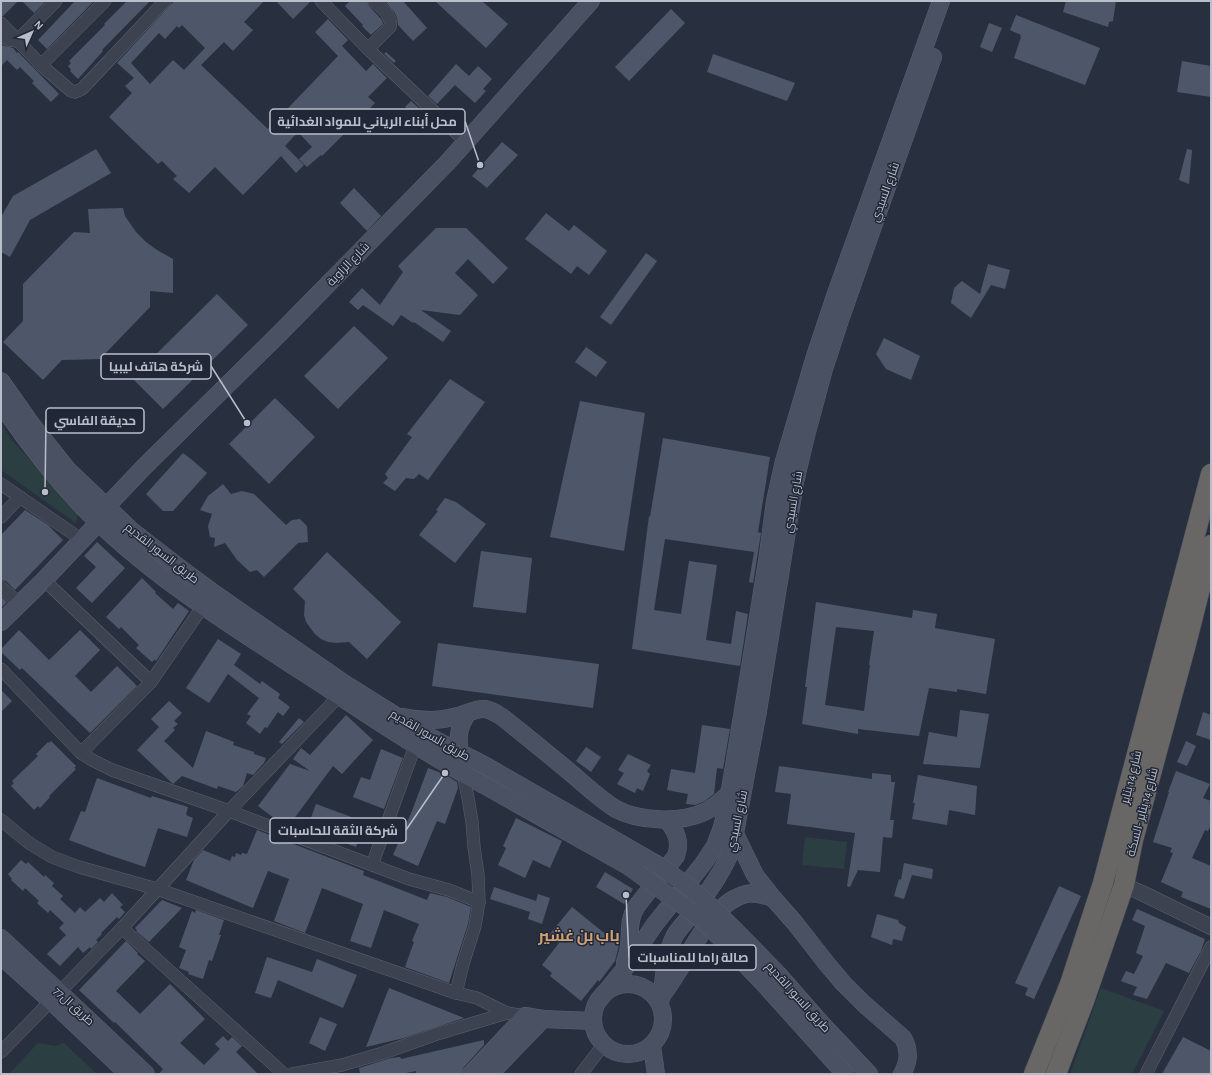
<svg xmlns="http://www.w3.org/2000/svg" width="1212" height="1075" font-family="'Alegreya Sans',Cairo,sans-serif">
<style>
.green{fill:#2b3e42}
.building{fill:#4e5769;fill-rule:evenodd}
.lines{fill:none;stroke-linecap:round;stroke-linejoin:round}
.minor-casing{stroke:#5a606d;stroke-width:13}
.tertiary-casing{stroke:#5a606d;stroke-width:16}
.secondary-casing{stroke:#5a606d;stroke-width:18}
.trunk-casing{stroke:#474d5a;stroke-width:21}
.minor{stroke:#3c4250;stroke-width:12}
.tertiary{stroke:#3c4250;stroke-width:15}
.secondary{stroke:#4a5163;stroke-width:17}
.trunk{stroke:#686765;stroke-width:20}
.secondary-bridge-casing{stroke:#5a606d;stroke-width:18;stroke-linecap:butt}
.secondary-bridge{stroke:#4a5163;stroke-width:17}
.labels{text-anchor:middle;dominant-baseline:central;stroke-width:3;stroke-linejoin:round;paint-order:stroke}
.street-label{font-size:12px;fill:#b9beca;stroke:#212736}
.district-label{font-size:16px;font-weight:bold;fill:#d0a26f;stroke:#212736}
.leader{fill:none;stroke:#b9beca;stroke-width:1.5}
.callout-dot{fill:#b9beca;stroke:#212736;stroke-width:1.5}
.callout{fill:#212736;stroke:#b9beca;stroke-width:1.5}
.callout-label{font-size:13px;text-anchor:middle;font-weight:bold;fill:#b9beca}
</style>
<rect width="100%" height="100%" fill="#283040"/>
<g class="green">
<path d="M1,423L11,439L78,514L76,523L1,470Z"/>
<path d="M805,837L847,842L844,869L802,865Z"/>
<path d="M1101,988L1164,1011L1132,1074H1070Z"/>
<path d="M38,1043L55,1046L64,1043L97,1074H9Z"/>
</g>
<g class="building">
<path d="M1,1H18L3,16H1Z"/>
<path d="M22,1H46L34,13Z"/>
<path d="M75,1H94L47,49L38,40Z"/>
<path d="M127,1H150L102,50L103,51L78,79L70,71L71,70L68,66L71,63L69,61L105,25L104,24Z"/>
<path d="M174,1H264L244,22L253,30L233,51L224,42L201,65L268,129L338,56L315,32L328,19L348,40L342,46L366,71L373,64L387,78L368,97L375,103L322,156L321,155L307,167L299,159L312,147L298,132L285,146L304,165L296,173L281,156L243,195L215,167L189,193L173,179L177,176L162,161L158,164L109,117L132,93L125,86L134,78L117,63ZM182,25L205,48L184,70L173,60L150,84L131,63L159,33L165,39L177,26L179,28Z"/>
<path d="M276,1H311L293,19Z"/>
<path d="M350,1H367L369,6L382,20L383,24L371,35L362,26L363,25L345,6Z"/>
<path d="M385,1H403L427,28L413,41L398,25L397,18L395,13Z"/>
<path d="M435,1H482L508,24L486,48Z"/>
<path d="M1066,1H1116L1113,21L1109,22L1108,27L1063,12Z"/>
<path d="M671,9L685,23L629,81L615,67Z"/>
<path d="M1016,15L1100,48L1085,85L1014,58L1021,37L1020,36L1021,35L1010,30Z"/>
<path d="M989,23L1002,28L992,52L980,47Z"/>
<path d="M1,45L13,48L17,53L18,52L59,94L51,102L32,83L34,81L20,67L17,70L7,60L1,66Z"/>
<path d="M386,52L396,61L394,63L384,54Z"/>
<path d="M713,54L795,83L787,101L707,72Z"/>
<path d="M1182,61L1211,66V97L1177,92Z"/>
<path d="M456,64L469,76L478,66L492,79L483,89L486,91L475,103L455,85L437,104L428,96Z"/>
<path d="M411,101L439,126L431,134L405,107Z"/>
<path d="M502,142L518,155L487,188L472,176Z"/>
<path d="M96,149L111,173L30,220L10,257L1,252V217L13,196Z"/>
<path d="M1187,149L1192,150L1189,184L1179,180Z"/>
<path d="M354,188L381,216L367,231L340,203Z"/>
<path d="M123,208L125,216L136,232L146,242L157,250L173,259V293L150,291V307L100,359L62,360L43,380L3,342L23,321V284L74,232L90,233L88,209Z"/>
<path d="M546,213L569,231L574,225L607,251L589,275L577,266L571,274L525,239Z"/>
<path d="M436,228H466L508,268L493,284L468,259L455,273L478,295L460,315L421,310L451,331L443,342L414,322L413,323L401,315L393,326L363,305L358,310L349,302L362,288L380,305L403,272L398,266Z"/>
<path d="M646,253L657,261L611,325L600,317Z"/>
<path d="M988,264L1010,270L1005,289L991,285L971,318L951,303L954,288L962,281L980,294Z"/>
<path d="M217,294L248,325L163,409L132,378Z"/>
<path d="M354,326L388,358L338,409L304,376Z"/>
<path d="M884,338L920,356L911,380L886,369L876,354Z"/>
<path d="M586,347L607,362L596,377L575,362Z"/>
<path d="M450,379L485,402L428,480L419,474L414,479L406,478L395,491L383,483L388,478L385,474L412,437L407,434Z"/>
<path d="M275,398L315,437L269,484L229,444Z"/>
<path d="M580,401L645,413L624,551L550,537Z"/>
<path d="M663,438L770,457L758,532L761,533L753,583L749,582L754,552L665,539L654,610L681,614L689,561L717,565L706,640L731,644L736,611L748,614L740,666L632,649L649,516L650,517Z"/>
<path d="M183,453L191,459L207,473L173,511H163L146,494Z"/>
<path d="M223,484L231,494L242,491L254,494L286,525L292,520L300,519L307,526L308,542L298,543L264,577L257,570L250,572L237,560L225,543L214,547L215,538L210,537L208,526L212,514L200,510L208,496Z"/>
<path d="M445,498L456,502L486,524L455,563L419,535L438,511L436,510Z"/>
<path d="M25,510L48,525L63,540L15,590L6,581L1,580V535Z"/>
<path d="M97,542L125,568L92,603L76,588L96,567L84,556Z"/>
<path d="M481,551L532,558L526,613L473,607Z"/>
<path d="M327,552L401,622L367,659L349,642L336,643L328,642L321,639L315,634L306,622L304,615L305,601L293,589Z"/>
<path d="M142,578L156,592L155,593L173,609L178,603L189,611L156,661L155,659L152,662L136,648L139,645L121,627L119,629L106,617Z"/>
<path d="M1,597L7,602L1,608Z"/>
<path d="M816,602L912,618L913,610L937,614L935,628L995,639L986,694L957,689V692L929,688L919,736L858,729V734L802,724L807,687H805ZM836,627L874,631L869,665H870L864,711L825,705Z"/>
<path d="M19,630L49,660L80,630L100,650L75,676L91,692L117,666L137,686L90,733L22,668L20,670L1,652V649Z"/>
<path d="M218,639L241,654L234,665L260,684L262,681L280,694L278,698L290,707L283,716L278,712L267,728L265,727L260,734L246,723L251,716L247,714L259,698L228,674L209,703L186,688Z"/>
<path d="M438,643L599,664L593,708L432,686Z"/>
<path d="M1,690L12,701L1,712Z"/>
<path d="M169,701L182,713L174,721L178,724L173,728L175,730L164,741L193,768L206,731L234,742L233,745L254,752V754L266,758L264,763L253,775L247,773L243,786L236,792L218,786L217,789L182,776L173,784L137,750L159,727L151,719Z"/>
<path d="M960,710L989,714L980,768L923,764L929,732L957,737Z"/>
<path d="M1203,712L1211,715V740L1196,735Z"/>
<path d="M346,715L373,740L342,774L333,766L290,824L274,818L258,806L290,764L310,771L293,759L301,748L310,755Z"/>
<path d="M299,718L304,722L282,744L279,742Z"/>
<path d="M702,725L730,729L723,769L717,768L714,794L705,801L698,804L695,805L686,804L688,794L667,790L671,769L695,773Z"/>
<path d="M51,741L76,766L74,768L76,769L49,796L50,797L40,808L38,806L34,810L11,786L14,783L12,781L38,756L36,754L48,742L49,743Z"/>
<path d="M1186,741L1196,746L1187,766L1177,762Z"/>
<path d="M586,747L601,757L591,772L576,761Z"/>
<path d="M381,749L403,758L384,809L353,797L361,777L370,780Z"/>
<path d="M628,754L651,765L647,771L650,774L643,791L637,788L635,793L617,784L624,773L618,770Z"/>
<path d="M779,766L872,779V773L891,775V782H895L890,820H894L892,838L883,837L880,872L858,870L850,887L847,886L855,833L787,824L791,794L775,792Z"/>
<path d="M428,768L446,775L457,782L458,788L445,824L437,821L418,866L393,855L412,811Z"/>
<path d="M1176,771L1210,784L1203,798L1211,801V825L1208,831L1205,830L1192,858L1211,866V909L1181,897L1183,892L1161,882L1173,853L1170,852L1172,848L1153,842L1169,792H1168Z"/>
<path d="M918,775L977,786L975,815L949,810L947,825L912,819L915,803H913Z"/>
<path d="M97,778L151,798L152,796L188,807L186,815L193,818L187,837L158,828L145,867L106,854L69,840L81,811L85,812Z"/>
<path d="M316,804L365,822L356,847L307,829Z"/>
<path d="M516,818L562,841L550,868L533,860L525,878L498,865L506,848L503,846Z"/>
<path d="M257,830L364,871L363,875L427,900L430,893L447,897L471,907L468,924L449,983L405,967L414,942L412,941L419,924L384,910L371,948L350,941L363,904L322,888L305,933L274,921L289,879L268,871L253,908L186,880L194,860L203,850L230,861L232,856L235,857L236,853L241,855L242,853L247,854Z"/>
<path d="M21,860L26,864L28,862L44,877L45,875L54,883L52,886L63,896L60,899L75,913L80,907L85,912L100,898L104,902L112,893L123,905L120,907L125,912L119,919L117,917L101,933L102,934L96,940L98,942L91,949L90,947L83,953L78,947L60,966L47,954L66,935L59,928L64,923L50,910L48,913L37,903L39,901L25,888L23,891L11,880L12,879L8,874Z"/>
<path d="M904,863L933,869L932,879L912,875L904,899L894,896L899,879L901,880Z"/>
<path d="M605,872L633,889L624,904L596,887Z"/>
<path d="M1059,886L1081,896L1034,999L1025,995L1028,988L1015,983Z"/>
<path d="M494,887L536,901L538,894L550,898L542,924L528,919L530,912L490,899Z"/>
<path d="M162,900L182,908L149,942L136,931L137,930L135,928Z"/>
<path d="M572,907L619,945L615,961L599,982L598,980L581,1001L550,976L552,973L542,965L559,943L549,935Z"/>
<path d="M1137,909L1205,939L1201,951L1189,973L1166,963L1147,999L1133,995L1137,987L1121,981L1126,971L1134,974L1143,956L1136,953L1145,926L1132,920Z"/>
<path d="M196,910L224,920L219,935H221L212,961L209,960L203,979L188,974L189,972L179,968L186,950L179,947L192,911L195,913Z"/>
<path d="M877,914L898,920L899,923L906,927L902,941L893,939L892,945L871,937Z"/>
<path d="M126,941L138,953L137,954L145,961L116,991L140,1014L170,984L205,1019L180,1043L204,1065L220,1049L215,1044L223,1036L228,1041L232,1037L242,1046L236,1052L258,1074H159L163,1069L115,1022L114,1023L79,990Z"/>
<path d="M267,957L312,972L317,959L357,975L343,1008L278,980L271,998L255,993Z"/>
<path d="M389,988L464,1018L404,1038L366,1047Z"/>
<path d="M320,1017L337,1024L325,1051L309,1043Z"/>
<path d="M1183,1037L1211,1051V1074H1162Z"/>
<path d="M484,1040V1045L464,1067L461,1074H416V1071L401,1074H360L359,1068L391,1058L400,1057L401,1059Z"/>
</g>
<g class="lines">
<g class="minor-casing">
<g id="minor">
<path d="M321,1L368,49L466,142"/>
<path d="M1,23L41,65L71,91L75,92L82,89L165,1"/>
<path d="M1,38L5,37L9,40L17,41L56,1"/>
<path d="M368,49L390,27C393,16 381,8 374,1"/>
<path d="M41,65L105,1"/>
<path d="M1,484L82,540"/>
<path d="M1,517L20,497"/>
<path d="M44,580L151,682L81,753"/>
<path d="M1,587L20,604"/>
<path d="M1,669L81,753L94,761L112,770L229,811L409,879L449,890L479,902"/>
<path d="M151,682L203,606"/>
<path d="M1,820L29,843L52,857L79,867L157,889L456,993L477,998L507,1013L525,1016"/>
<path d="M372,865L415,746"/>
<path d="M122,928L284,1074"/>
<path d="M456,993L463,964L475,926L479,902L478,875L474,847L472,822L468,798L463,773"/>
<path d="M1,1052L122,928L229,811L339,696L343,689"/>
<path d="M292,1074L342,1065L383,1053L437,1034L507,1013"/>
<path d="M581,1074L604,1044"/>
<path d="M1146,1074L1211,947"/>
</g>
</g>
<g class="tertiary-casing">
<path id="tertiary" d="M1124,885L1144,894L1211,927"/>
</g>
<g class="secondary-casing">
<g id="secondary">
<path d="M1,381L29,421L68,470L131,530L180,568L215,594L345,684L428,736L486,766"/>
<path d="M1,404C24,438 52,474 80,504C145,572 227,623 306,674C364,712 421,751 482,784"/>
<path d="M1,622L44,580L82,540L99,522L106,507L144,467L280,333L448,162L591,1"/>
<path d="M403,717C421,721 440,721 458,716C467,714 476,708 485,709C492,710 497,714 502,717C525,735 548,754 571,773C585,785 600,799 616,809C638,821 679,823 702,813C713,809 721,801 729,793"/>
<path d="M461,761C458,742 456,731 467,714"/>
<path d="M736,836L755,875L773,898L795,923L827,964L843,983L864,1004L903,1038C910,1050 909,1062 902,1074"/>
<path d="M1,938L59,992L146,1074"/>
<path d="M1,956L51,1001L128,1074"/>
<path d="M625,962C627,956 629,950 629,944C631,928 628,922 636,907L676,856C681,841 676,831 667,820"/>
<circle cx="628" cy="1019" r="35"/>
<path d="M663,994C671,983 678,972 685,960C699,937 717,901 746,894C755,892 764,895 773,898"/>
<path d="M599,1000L623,971L655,924L703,864L715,846L721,830L727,808L747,686L767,561L775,501L784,461L815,356L835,296L941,1"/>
<path d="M660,1003C665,980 663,959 674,937C678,929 686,922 691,915C706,894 722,874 732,849L758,711L795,482L806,436L824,369L841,317L933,57"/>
<path d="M820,1022L869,1074"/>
<path d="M809,1034L845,1074"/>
<path d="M652,1046L656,1074"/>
<path d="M471,1074L525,1016L543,1019L593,1021"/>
<path d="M490,1074L543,1019"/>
</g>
</g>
<g class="trunk-casing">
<g id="trunk">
<path d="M1034,1074L1070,984L1103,883L1211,474"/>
<path d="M1056,1074L1084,1001L1124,885L1133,840L1186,644L1211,545"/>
</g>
</g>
<use href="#minor" class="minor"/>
<use href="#tertiary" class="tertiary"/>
<use href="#secondary" class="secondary"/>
<use href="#trunk" class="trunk"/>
<g class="secondary-bridge-casing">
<g id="secondary-bridge">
<path d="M486,766L660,866L689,887L714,909L735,930L778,974L820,1022"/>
<path d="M482,784L628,866L682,905L701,919L720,938L765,985L809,1034"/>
</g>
</g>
<use href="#secondary-bridge" class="secondary-bridge"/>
</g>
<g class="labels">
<g class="street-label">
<text transform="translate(885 192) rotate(-70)">شارع السيدي</text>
<text transform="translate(348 264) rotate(-46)">شارع الزاوية</text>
<text transform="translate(793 502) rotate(-80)">شارع السيدي</text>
<text transform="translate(162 553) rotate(38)">طريق السور القديم</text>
<text transform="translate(430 735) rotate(30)">طريق السور القديم</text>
<text transform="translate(1131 777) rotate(-76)">شارع 14 يناير</text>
<text transform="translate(1142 812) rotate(-75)">شارع 14 يناير -السكة</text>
<text transform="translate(737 821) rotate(-78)">شارع السيدي</text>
<text transform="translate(798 997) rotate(48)">طريق السور القديم</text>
<text transform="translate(74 1006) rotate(43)">طريق ال77</text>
</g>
<g class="district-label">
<text x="579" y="936">باب بن غشير</text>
</g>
</g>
<path class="leader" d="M480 165L465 121M247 423L211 366M45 492L46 420M445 773L406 830M626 895L629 957"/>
<g class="callout-dot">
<circle cx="480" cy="165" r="4"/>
<circle cx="247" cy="423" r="4"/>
<circle cx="45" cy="492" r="4"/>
<circle cx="445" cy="773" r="4"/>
<circle cx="626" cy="895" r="4"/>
</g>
<g class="callout">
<rect x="270" y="109" width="195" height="25" rx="4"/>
<rect x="101" y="354" width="110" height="25" rx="4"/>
<rect x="46" y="408" width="98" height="25" rx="4"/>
<rect x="270" y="818" width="136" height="25" rx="4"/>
<rect x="629" y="945" width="127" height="25" rx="4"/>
</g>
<g class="callout-label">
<text x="367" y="126">محل أبناء الرياني للمواد الغدائية</text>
<text x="156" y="371">شركة هاتف ليبيا</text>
<text x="95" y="425">حديقة الفاسي</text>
<text x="338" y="835">شركة الثقة للحاسبات</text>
<text x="693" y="962">صالة راما للمناسبات</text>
</g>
<rect width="1212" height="1075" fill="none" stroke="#b9beca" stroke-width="4"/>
<g transform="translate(32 32) rotate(45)" stroke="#212736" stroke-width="3" paint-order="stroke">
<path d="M0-3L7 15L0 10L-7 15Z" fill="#b9beca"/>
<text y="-6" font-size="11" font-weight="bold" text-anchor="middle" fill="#b9beca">N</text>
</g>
</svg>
